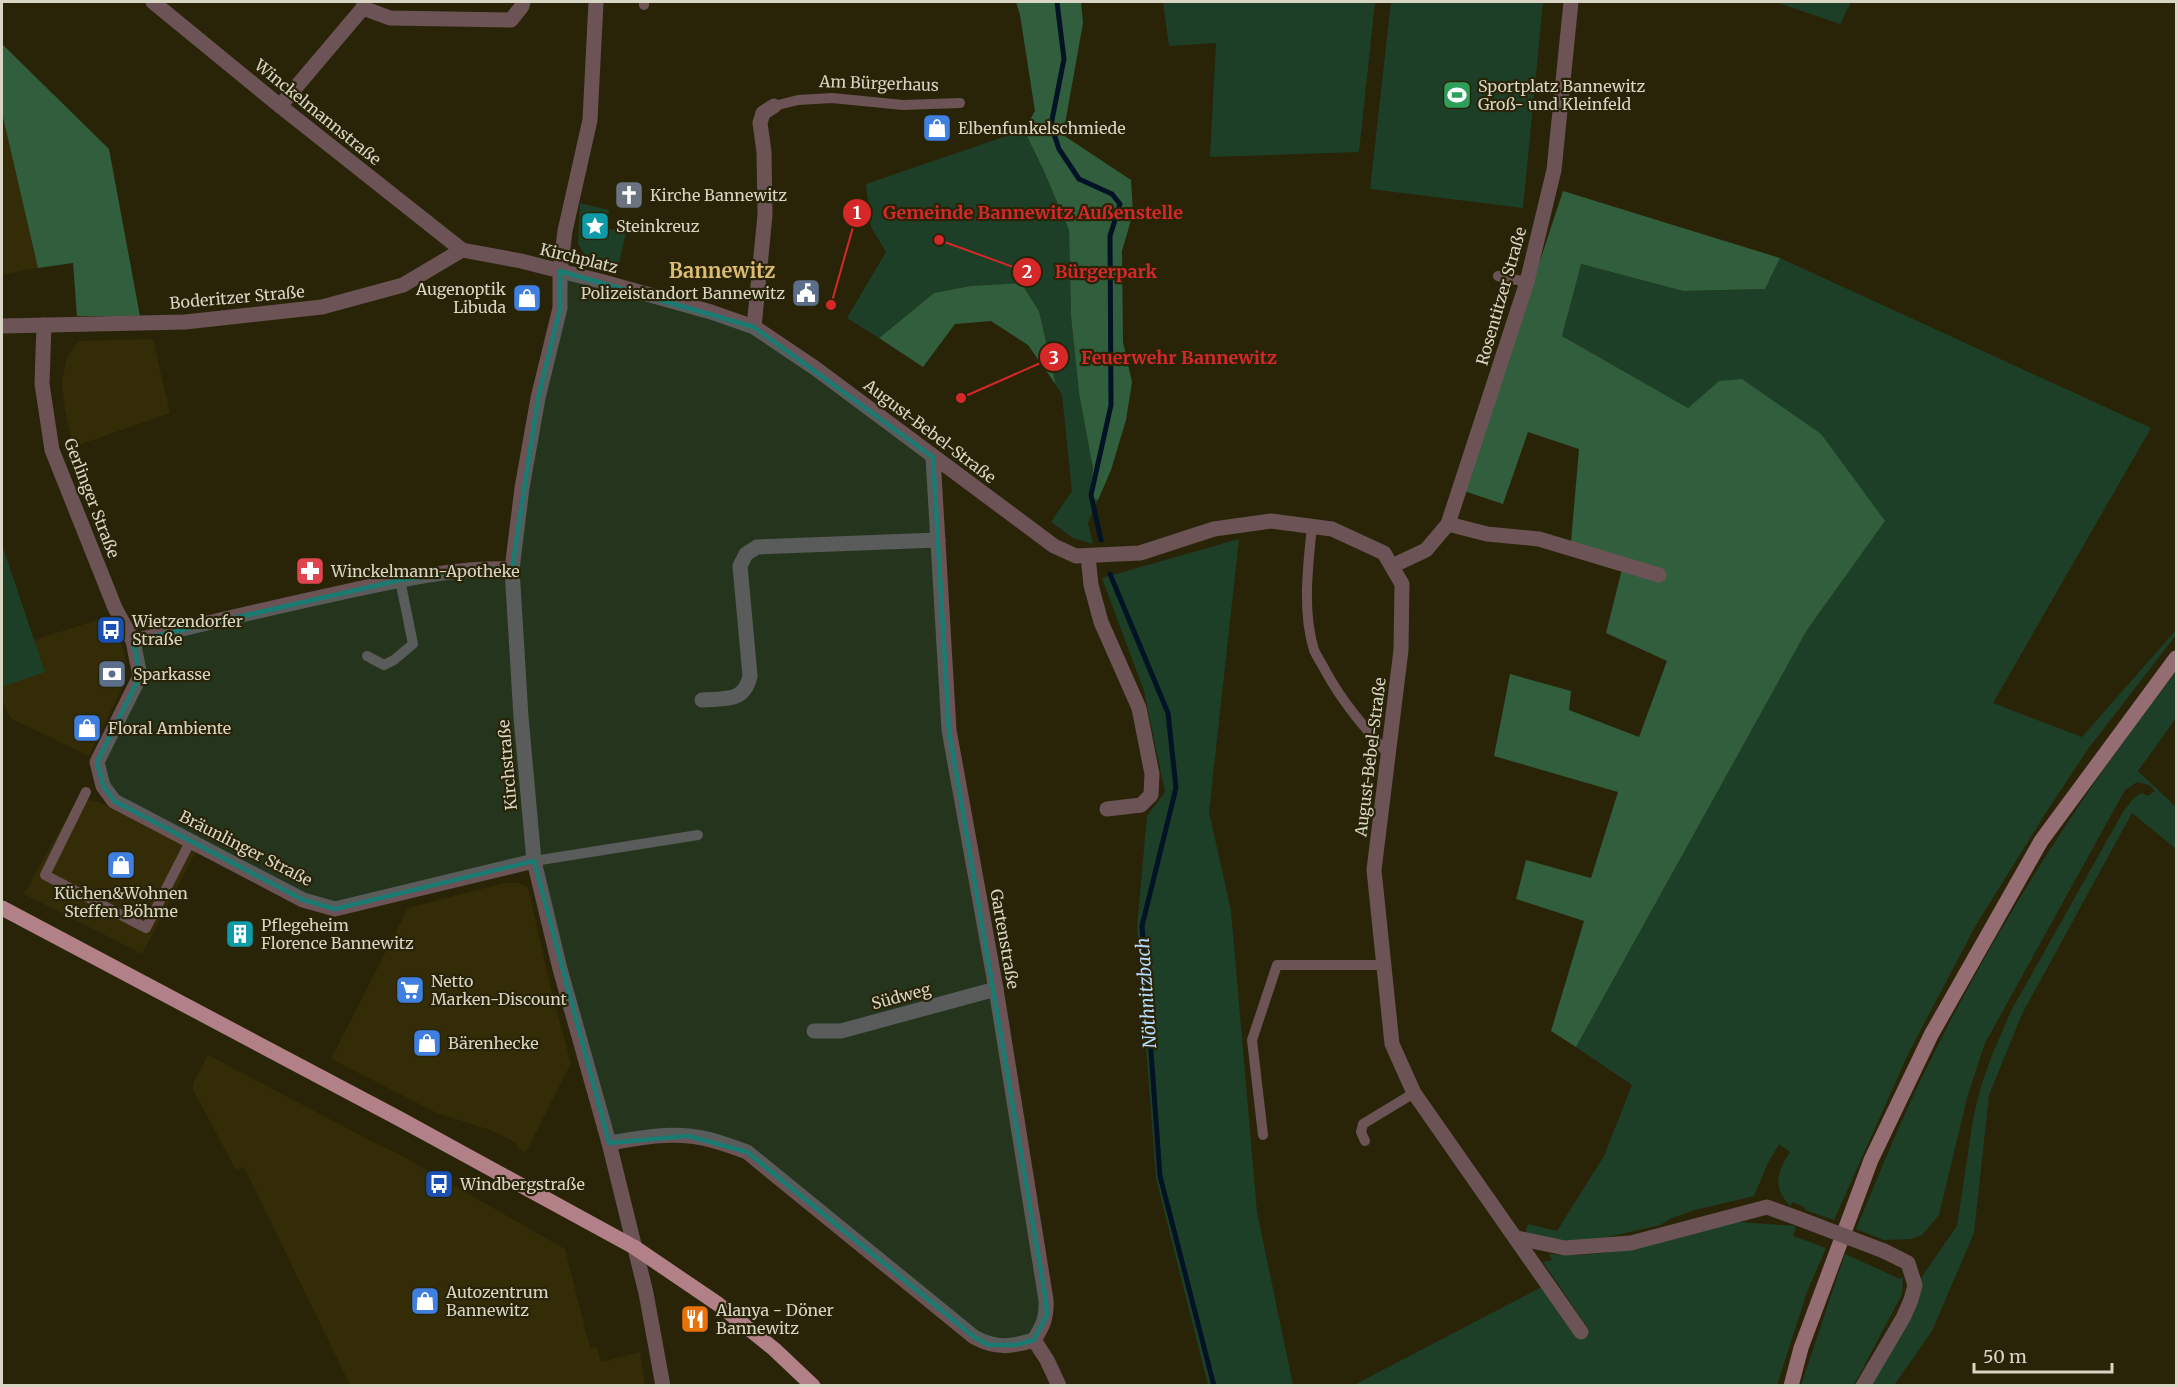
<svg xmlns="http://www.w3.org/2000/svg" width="2178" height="1387" font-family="Merriweather,serif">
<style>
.built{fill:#332c07}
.green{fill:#1d3f27}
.forest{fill:#315e3d}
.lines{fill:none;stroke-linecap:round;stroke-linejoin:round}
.stream{stroke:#011324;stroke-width:5}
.service{stroke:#6b5356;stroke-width:10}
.minor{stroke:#6b5356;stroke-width:15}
.secondary{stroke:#936d72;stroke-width:15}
.primary{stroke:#b28087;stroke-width:15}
.minor-bridge{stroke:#6b5356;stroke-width:15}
.marked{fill:#197b72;fill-opacity:0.2;stroke:#197b72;stroke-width:4.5;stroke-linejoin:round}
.labels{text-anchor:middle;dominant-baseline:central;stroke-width:4.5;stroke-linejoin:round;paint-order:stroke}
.street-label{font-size:16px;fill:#d8d5c5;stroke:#292408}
.poi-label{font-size:16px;fill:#d8d5c5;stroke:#292408;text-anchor:start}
.water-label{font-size:18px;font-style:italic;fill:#b7dcff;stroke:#292408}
.quarter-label{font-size:20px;font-weight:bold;fill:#dcbc72;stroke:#292408}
.leader{fill:none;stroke:#d62828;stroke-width:2}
.callout-dot{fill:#d62828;stroke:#292408;stroke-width:2}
.mark-label{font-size:18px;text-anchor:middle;font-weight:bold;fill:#fff}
.callout-label{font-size:18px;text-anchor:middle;font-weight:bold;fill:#d62828;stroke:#292408;stroke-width:4.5;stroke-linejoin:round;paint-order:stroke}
</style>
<rect width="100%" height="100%" fill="#292408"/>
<g class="built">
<path d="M2,113L38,268L2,275Z"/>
<path d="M153,339L170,413L73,447L65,410L62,381L67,358L78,341Z"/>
<path d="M110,616L123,648L126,662L124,684L89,756L10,718L2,699V687L44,672L34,640Z"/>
<path d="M78,798L99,802L196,852L142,954L24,894Z"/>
<path d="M504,883H518L528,887L553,998L571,1063L526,1152L519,1149L515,1142L493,1131L437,1113L331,1059L408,908Z"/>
<path d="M208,1055L375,1143L395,1152L565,1249L590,1348L597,1347L601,1362L640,1352L645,1385H350L244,1167L236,1170L193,1090V1083Z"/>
</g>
<g class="green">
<path d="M1163,2H1375L1359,152L1210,157L1216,43L1169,46Z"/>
<path d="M1391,2H1543L1523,208L1370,189Z"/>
<path d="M1776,2H1851L1840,24Z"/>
<path d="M1024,130L1043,169L1069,230L1071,316L1079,393L1093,469L1089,497L1098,500L1088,523L1093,544L1073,538L1051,522L1072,491L1062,395L1056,385L1039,311L1021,283L970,286L934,293L879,338L847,318L886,252L871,227L866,184Z"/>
<path d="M580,203L609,210L606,228L626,232L618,268L587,258L578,244Z"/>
<path d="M1780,258L2151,428L1993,703L2082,737L2176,630V635L2088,749L2045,814L1976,925L1909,1052L1834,1220L1805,1210L1804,1207L1793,1202L1790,1206C1772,1186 1777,1172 1790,1152L1779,1144L1768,1163L1754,1196L1695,1210L1672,1218L1660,1225L1590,1241L1573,1242L1525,1233L1528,1224L1557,1231L1604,1156L1632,1085L1576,1047L1807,630L1885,521L1719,381L1688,408L1562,336L1580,264L1683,291L1765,289Z"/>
<path d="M1239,539L1209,812L1231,911L1257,1212L1293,1385H1208L1156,1178L1137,927L1147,816L1165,792L1144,691L1102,578Z"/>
<path d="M2,545L45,672L2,687Z"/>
<path d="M2176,672V718L2138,771L2176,807V849L2132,813L2022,1014L1989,1095L1974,1233L1932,1331L1894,1385H1872L1919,1281L1957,1226L1973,1119L1981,1086L1992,1055L2011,1011L2123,812L2133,799L2141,793L2148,796L2155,791L2149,785L2137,782L2125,790L1985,1043L1967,1098L1939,1215L1922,1235L1910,1239L1884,1240L1856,1229C1879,1175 1901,1119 1927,1067C1996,927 2080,795 2176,672Z"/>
<path d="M1738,1222L1796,1226L1793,1236L1826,1248L1807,1292L1777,1385L1352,1386L1542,1287L1578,1338L1589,1330L1543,1262L1552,1260L1549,1254C1613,1260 1677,1237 1738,1222Z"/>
<path d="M1845,1254L1900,1279L1903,1277L1902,1294L1854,1385H1801Z"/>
</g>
<g class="forest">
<path d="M1016,2H1081L1083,23L1063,135L1131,180L1133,213L1122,251L1123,342L1132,382L1126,420L1111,470L1098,500L1089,497L1093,469L1079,393L1071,316L1069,230L1043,169L1024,130L1035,111L1020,15Z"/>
<path d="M2,44L109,149L140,316H77L73,263L38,268L2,113Z"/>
<path d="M1563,191L1780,258L1765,289L1683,291L1581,264L1562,336L1688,408L1719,381L1742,379L1821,434L1885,521L1807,630L1576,1047L1551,1031L1584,921L1516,899L1526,860L1591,878L1618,792L1494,756L1510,674L1571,691L1569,710L1639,737L1667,661L1606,633L1624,561L1571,542L1579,449L1528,432L1503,504L1464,491Z"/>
<path d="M1021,283L1039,311L1056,385L1028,345L991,321L955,324L923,367L879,338L934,293L970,286Z"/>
</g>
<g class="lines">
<g class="stream">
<path d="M1057,2L1064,59L1051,125L1059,149L1079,179L1112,194L1120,204L1110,236L1111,405L1091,495L1101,540"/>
<path d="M1110,574L1168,713L1176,788L1142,926L1160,1176L1214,1386"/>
</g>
<g class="service">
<path d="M644,5V2"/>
<path d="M774,106L798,100L832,98L903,105L960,103"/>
<path d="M1498,276L1527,282"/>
<path d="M1312,526C1308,566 1302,611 1314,650C1317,657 1322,664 1325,670C1342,702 1365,728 1389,755"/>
<path d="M367,656L384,665L394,660L413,644L400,580"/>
<path d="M86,792L45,875L146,928L191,840"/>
<path d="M534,861L698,835"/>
<path d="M1263,1135L1252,1040L1277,965H1384"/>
<path d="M1365,1141L1361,1132L1363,1124L1414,1093"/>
</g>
<g class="minor">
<path d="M153,2L280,106L462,250L521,261L600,281L711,312L754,327L815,368L1054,546L1076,556L1140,553L1214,529L1271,521L1332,529L1384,553L1402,584L1401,650L1374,870L1392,1044L1414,1093L1581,1332"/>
<path d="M596,2L590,120L565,231L560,271V308L538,398L522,488L512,569L521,717L534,861L560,969L609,1143L646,1293L663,1386"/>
<path d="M363,8L390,18L511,20L522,6L523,2"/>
<path d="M280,106L363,8L364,2"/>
<path d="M44,325L42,384L52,450L115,608L133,641L140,676L97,762L103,786L114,801L303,900L335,909L534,861"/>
<path d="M2,326L185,322L322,307L403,285L462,250"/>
<path d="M754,327L765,215L764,152L760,123L763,113L774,106"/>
<path d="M1448,524L1487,534L1539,539L1659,575"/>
<path d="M1088,556L1091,585L1101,622L1139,708L1152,774L1151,795L1141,805L1107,809"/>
<path d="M1392,566L1426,550L1448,524L1527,282L1554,170L1571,2"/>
<path d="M133,641C206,623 279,606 353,590C405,579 459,567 512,569"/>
<path d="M702,700C725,698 744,703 750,676L740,566L746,554L757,547L938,540"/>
<path d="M814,1031H841L996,989"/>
<path d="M609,1143C635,1139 662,1133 689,1136C709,1138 728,1145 747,1152L974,1337C996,1349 1011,1347 1034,1340C1043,1326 1047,1317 1046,1300L996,989L949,730L933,457"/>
<path d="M1517,1238L1565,1248L1631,1243L1767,1207L1800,1219"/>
<path d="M1034,1340L1047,1360L1059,1386"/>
<path d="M1863,1386L1903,1318L1911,1300L1915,1285L1908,1263L1884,1251"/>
</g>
<path class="secondary" d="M1791,1386L1801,1348L1871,1160L1931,1035L2041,841L2176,658"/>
<path class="primary" d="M2,908L398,1118L634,1247L718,1304L774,1349L813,1386"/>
<path class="minor-bridge" d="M1800,1219L1884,1251"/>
</g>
<path class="marked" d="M560,271L754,327L933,457L949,730L1046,1300L1047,1315L1034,1340L1016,1345H988L974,1337L747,1152L688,1136L609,1143L534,861L335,909L303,900L114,801L103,786L97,762L140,676L133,641L400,580L482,568L512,569L538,398L560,308Z"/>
<defs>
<g id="stadium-square" transform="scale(1.5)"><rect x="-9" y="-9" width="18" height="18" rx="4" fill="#2e9e5b" stroke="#292408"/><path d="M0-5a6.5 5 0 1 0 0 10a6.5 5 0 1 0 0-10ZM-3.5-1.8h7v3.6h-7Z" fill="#fff"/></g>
<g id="shop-square" transform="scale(1.5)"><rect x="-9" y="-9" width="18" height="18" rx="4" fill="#3f7fe0" stroke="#292408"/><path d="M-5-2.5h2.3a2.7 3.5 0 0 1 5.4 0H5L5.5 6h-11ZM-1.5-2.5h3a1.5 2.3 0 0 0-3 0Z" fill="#fff"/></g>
<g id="church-square" transform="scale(1.5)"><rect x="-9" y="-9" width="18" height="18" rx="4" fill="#6b7280" stroke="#292408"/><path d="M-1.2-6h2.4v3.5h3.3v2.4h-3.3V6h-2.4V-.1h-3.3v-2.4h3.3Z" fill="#fff"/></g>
<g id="sight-square" transform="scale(1.5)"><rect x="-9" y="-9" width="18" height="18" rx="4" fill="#0f9aa8" stroke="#292408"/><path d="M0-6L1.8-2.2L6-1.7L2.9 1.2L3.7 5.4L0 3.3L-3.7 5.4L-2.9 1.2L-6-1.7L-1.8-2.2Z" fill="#fff"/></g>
<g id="civic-square" transform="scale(1.5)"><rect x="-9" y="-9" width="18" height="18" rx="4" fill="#5c6f8a" stroke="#292408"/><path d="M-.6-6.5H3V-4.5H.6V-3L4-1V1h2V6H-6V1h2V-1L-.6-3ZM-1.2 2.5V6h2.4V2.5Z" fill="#fff"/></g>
<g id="pharmacy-square" transform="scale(1.5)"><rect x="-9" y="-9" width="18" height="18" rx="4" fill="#e0444e" stroke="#292408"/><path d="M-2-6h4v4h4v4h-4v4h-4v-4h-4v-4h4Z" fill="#fff"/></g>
<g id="bus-square" transform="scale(1.5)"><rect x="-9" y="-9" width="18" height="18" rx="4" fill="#1a4fb4" stroke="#292408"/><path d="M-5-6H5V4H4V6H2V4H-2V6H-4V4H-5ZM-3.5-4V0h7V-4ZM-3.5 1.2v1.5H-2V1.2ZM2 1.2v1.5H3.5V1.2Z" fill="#fff"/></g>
<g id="bank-square" transform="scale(1.5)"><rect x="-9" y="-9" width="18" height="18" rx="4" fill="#5c6f8a" stroke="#292408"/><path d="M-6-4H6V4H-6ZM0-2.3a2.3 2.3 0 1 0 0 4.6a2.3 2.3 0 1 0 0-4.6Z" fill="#fff"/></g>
<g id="building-square" transform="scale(1.5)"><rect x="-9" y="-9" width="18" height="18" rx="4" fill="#0f9aa8" stroke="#292408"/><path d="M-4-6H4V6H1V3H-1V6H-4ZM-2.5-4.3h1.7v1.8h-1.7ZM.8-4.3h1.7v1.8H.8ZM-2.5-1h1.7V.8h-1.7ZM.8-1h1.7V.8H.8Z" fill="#fff"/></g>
<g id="supermarket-square" transform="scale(1.5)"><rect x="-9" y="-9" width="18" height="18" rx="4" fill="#3f7fe0" stroke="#292408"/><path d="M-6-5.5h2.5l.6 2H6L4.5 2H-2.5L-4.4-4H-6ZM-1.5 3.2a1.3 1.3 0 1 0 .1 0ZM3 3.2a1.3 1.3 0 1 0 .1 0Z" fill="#fff"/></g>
<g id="restaurant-square" transform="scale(1.5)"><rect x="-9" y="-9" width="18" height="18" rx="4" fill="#e8710a" stroke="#292408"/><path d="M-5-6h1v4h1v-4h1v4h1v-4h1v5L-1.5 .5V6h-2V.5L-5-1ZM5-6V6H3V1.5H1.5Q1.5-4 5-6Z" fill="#fff"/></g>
</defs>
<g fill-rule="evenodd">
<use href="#stadium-square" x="1457" y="95"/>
<use href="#shop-square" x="937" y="128"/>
<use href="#church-square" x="629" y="195"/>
<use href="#sight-square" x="595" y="226"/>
<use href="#civic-square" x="806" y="293"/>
<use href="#shop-square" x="527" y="298"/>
<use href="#pharmacy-square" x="310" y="571"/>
<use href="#bus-square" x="111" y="630"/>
<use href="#bank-square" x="112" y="674"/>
<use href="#shop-square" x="87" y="728"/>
<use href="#shop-square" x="121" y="865"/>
<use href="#building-square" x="240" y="934"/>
<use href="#supermarket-square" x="410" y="990"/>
<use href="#shop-square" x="427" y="1043"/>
<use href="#bus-square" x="439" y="1184"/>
<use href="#shop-square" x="425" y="1301"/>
<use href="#restaurant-square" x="695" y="1319"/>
</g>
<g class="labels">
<g class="street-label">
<text transform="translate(879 83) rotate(2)">Am Bürgerhaus</text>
<text transform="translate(318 112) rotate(39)">Winckelmannstraße</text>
<text transform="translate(579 258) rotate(14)">Kirchplatz</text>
<text transform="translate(1501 296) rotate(-74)">Rosentitzer Straße</text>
<text transform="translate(237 297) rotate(-5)">Boderitzer Straße</text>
<text transform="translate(930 431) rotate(37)">August-Bebel-Straße</text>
<text transform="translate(92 498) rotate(69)">Gerlinger Straße</text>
<text transform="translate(1370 757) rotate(-83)">August-Bebel-Straße</text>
<text transform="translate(507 765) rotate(-95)">Kirchstraße</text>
<text transform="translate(246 848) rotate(27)">Bräunlinger Straße</text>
<text transform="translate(1005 939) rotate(80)">Gartenstraße</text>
<text transform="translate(901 996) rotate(-15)">Südweg</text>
</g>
<g class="poi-label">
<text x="1478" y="86">Sportplatz Bannewitz<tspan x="1478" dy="18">Groß- und Kleinfeld</tspan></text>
<text x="958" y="128">Elbenfunkelschmiede</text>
<text x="650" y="195">Kirche Bannewitz</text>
<text x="616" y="226">Steinkreuz</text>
<text x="506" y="289" text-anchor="end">Augenoptik<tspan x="506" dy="18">Libuda</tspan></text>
<text x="785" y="293" text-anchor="end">Polizeistandort Bannewitz</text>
<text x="331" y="571">Winckelmann-Apotheke</text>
<text x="132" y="621">Wietzendorfer<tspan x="132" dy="18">Straße</tspan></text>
<text x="133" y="674">Sparkasse</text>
<text x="108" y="728">Floral Ambiente</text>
<text x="121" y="893" text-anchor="middle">Küchen&amp;Wohnen<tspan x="121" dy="18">Steffen Böhme</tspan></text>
<text x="261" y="925">Pflegeheim<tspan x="261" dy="18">Florence Bannewitz</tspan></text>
<text x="431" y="981">Netto<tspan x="431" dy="18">Marken-Discount</tspan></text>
<text x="448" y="1043">Bärenhecke</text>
<text x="460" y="1184">Windbergstraße</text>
<text x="446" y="1292">Autozentrum<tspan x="446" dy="18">Bannewitz</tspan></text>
<text x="716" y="1310">Alanya - Döner<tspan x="716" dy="18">Bannewitz</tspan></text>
</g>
<g class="water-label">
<text transform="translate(1146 993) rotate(-94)">Nöthnitzbach</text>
</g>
<g class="quarter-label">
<text x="722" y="270">Bannewitz</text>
</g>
</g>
<path class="leader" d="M831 305L857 213M939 240L1027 272M961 398L1054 357"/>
<g class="callout-dot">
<circle cx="831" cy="305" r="6"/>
<circle cx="939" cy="240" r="6"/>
<circle cx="961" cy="398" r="6"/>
<circle cx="857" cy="213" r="15"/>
<circle cx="1027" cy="272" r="15"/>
<circle cx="1054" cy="357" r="15"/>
</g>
<g class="mark-label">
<text x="857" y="219">1</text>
<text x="1027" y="278">2</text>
<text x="1054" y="364">3</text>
</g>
<g class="callout-label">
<text x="1033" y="219">Gemeinde Bannewitz Außenstelle</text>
<text x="1106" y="278">Bürgerpark</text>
<text x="1179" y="364">Feuerwehr Bannewitz</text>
</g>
<rect width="2178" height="1387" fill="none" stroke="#d8d5c5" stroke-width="6"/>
<path d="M1974 1363v9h138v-9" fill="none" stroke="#d8d5c5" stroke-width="3"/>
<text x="1983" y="1363" font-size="18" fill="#d8d5c5" stroke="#292408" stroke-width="4.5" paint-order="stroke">50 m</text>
</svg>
